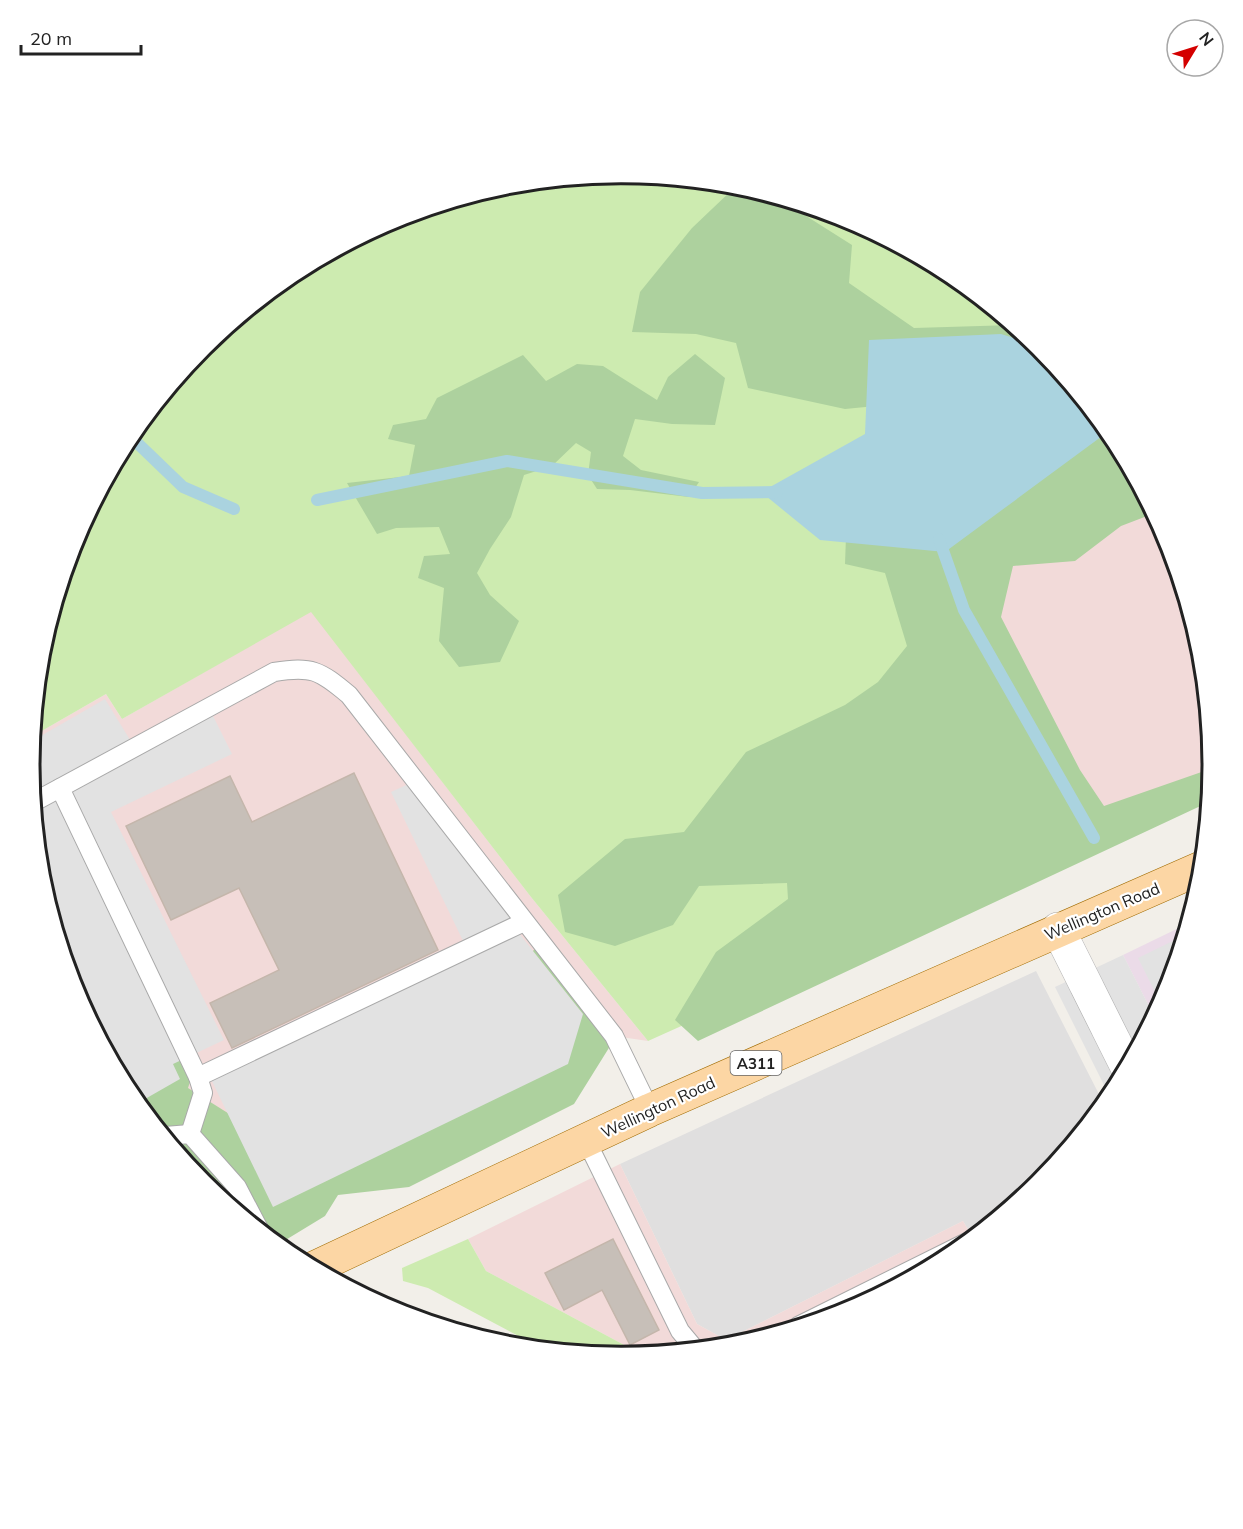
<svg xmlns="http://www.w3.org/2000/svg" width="1243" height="1529" font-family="Mulish,sans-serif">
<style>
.residential{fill:#e0dfdf}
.commercial{fill:#f2dad9}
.industrial{fill:#ebdbe8}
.grass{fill:#cdebb0}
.forest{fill:#add19e}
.parking{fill:#e2e2e2}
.water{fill:#aad3df}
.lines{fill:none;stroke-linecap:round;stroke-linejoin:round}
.stream{stroke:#aad3df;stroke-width:12}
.building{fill:#c7bfb8;stroke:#c4b6ab;stroke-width:1.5}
.service-casing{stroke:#a9a9a9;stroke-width:20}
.minor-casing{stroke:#a9a9a9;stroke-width:34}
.primary-casing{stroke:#a06b00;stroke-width:34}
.service{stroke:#fff;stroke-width:18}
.minor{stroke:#fff;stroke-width:33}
.primary{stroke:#fcd6a4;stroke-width:33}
.rail-casing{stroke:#707070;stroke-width:7}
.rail{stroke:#fff;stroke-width:4.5;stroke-dasharray:14;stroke-linecap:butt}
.labels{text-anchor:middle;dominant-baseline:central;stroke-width:4.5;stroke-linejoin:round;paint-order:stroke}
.shield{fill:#fff;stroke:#646464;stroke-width:1.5}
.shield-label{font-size:15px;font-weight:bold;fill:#222}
.street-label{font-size:16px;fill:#222;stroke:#fff}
.rim{fill:none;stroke:#222;stroke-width:3}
</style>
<rect width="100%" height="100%" fill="#f2efe9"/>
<path class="residential" d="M1036,971L1104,1104L1040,1183L973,1238L963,1221L726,1340L697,1324L620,1164Z"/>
<g class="commercial">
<path d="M1149,502L1168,538L1202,649L1213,765L1211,789L1104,836L962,569Z"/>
<path d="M311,611L531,897L648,1041L614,1036L203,1183L130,1093L75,991L41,880L30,764L33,736L106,694L122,719Z"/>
<path d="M620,1164L697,1324L726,1340L963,1221L973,1238L848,1311L737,1345L641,1354L486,1271L468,1239Z"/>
</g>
<path class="industrial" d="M1189,923L1168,991L1154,1016L1123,955Z"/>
<g class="grass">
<path d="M622,173L737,184L848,218L950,273L1040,346L1114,436L962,569L1104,836L648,1041L531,897L311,612L122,719L106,694L33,736L41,649L75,538L130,436L203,346L293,272L395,218L506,184Z"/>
<path d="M468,1239L486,1271L641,1354L621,1356L541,1348L428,1288L403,1281L402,1268Z"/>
</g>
<g class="forest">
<path d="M733,189L803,214L852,245L849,283L914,328L1013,325L1040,346L1114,436L1155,513L1121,526L1075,561L1013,566L1001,617L1080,770L1104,806L1213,768L1209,802L698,1041L675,1020L716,952L788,899L787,883L699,886L673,925L615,946L565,932L558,895L625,839L684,832L746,752L845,705L878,682L907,646L885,573L845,564L847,509L896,404L845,409L748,388L736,343L696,334L632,332L640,292L692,228Z"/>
<path d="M695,354L725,378L715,425L672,424L635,419L623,456L641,470L699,482L689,497L630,490L597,489L588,475L591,452L576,443L552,466L524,475L511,517L490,549L477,573L490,595L519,621L500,662L459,667L439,641L444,588L418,578L424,556L450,554L439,527L396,528L377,534L347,483L409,476L415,445L388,439L393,425L426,419L437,398L523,355L546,381L577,364L603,366L657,400L668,377Z"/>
<path d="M536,947L612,1043L574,1104L409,1187L338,1195L325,1216L279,1244L203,1183L126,1086L160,1049L196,1063L188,1088L258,1132L521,967Z"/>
</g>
<g class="parking">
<path d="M105,699L135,748L209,708L232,754L111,812L224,1040L173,1064L180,1079L138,1103L129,1093L75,991L41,880L30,764L32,741Z"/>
<path d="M415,781L524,922L514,927L583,1014L568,1064L273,1207L208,1073L467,949L391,792Z"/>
<path d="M1185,935L1168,991L1161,1004L1138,958Z"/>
<path d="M1123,955L1154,1016L1110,1097L1055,987Z"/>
</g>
<path class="water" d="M1001,334L1040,346L1109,431L945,552L820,540L761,492L865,434L869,340Z"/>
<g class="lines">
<g class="stream">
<path d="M130,436L183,487L234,509"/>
<path d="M317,500L507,461L702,493L777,492"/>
<path d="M939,539L964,610L1094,838"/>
</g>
</g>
<g class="building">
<path d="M354,773L438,950L232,1048L210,1003L279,970L239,888L171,920L126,826L230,776L252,822Z"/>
<path d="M613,1239L659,1330L630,1345L602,1290L564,1310L545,1273Z"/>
</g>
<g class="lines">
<g class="service-casing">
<g id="service">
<path d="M60,788L198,1077L203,1093L190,1134"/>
<path d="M34,802L274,672C312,666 319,670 349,695L614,1036L650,1110"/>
<path d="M198,1077L524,922"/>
<path d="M165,1136L190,1134L237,1187L259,1229"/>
<path d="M586,1140L680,1331L695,1349"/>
<path d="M798,1326L969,1241"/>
</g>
</g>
<g class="minor-casing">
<path id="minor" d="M1058,929L1127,1067"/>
</g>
<g class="primary-casing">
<path id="primary" d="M314,1268L650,1110L1203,867"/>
</g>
<use href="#service" class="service"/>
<use href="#minor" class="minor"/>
<use href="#primary" class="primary"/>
<g class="rail-casing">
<path id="rail" d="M382,1298L429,1321"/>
</g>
<use href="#rail" class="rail"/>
</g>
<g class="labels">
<rect class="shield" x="730.5" y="1051" width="51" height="24" rx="4.5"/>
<g class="shield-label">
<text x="756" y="1063">A311</text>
</g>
<g class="street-label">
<text transform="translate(1102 911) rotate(-23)">Wellington Road</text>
<text transform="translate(658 1107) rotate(-25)">Wellington Road</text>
</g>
</g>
<path d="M0 0H1243V1529H0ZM40 765a581 581 0 1 1 1162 0a581 581 0 1 1-1162 0Z" fill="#fff" fill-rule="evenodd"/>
<path class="rim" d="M40 765a581 581 0 1 1 1162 0a581 581 0 1 1-1162 0Z"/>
<g transform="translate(1195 48) rotate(52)"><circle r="28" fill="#ffffff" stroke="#a7a7a7" stroke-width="1.5"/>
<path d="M0-4.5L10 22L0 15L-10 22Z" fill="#d40000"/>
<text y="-9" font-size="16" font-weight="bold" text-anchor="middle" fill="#222222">N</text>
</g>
<path d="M21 45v9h120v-9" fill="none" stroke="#222222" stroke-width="3"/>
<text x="30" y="45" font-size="18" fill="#222222" stroke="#ffffff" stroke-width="4.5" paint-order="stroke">20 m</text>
</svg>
